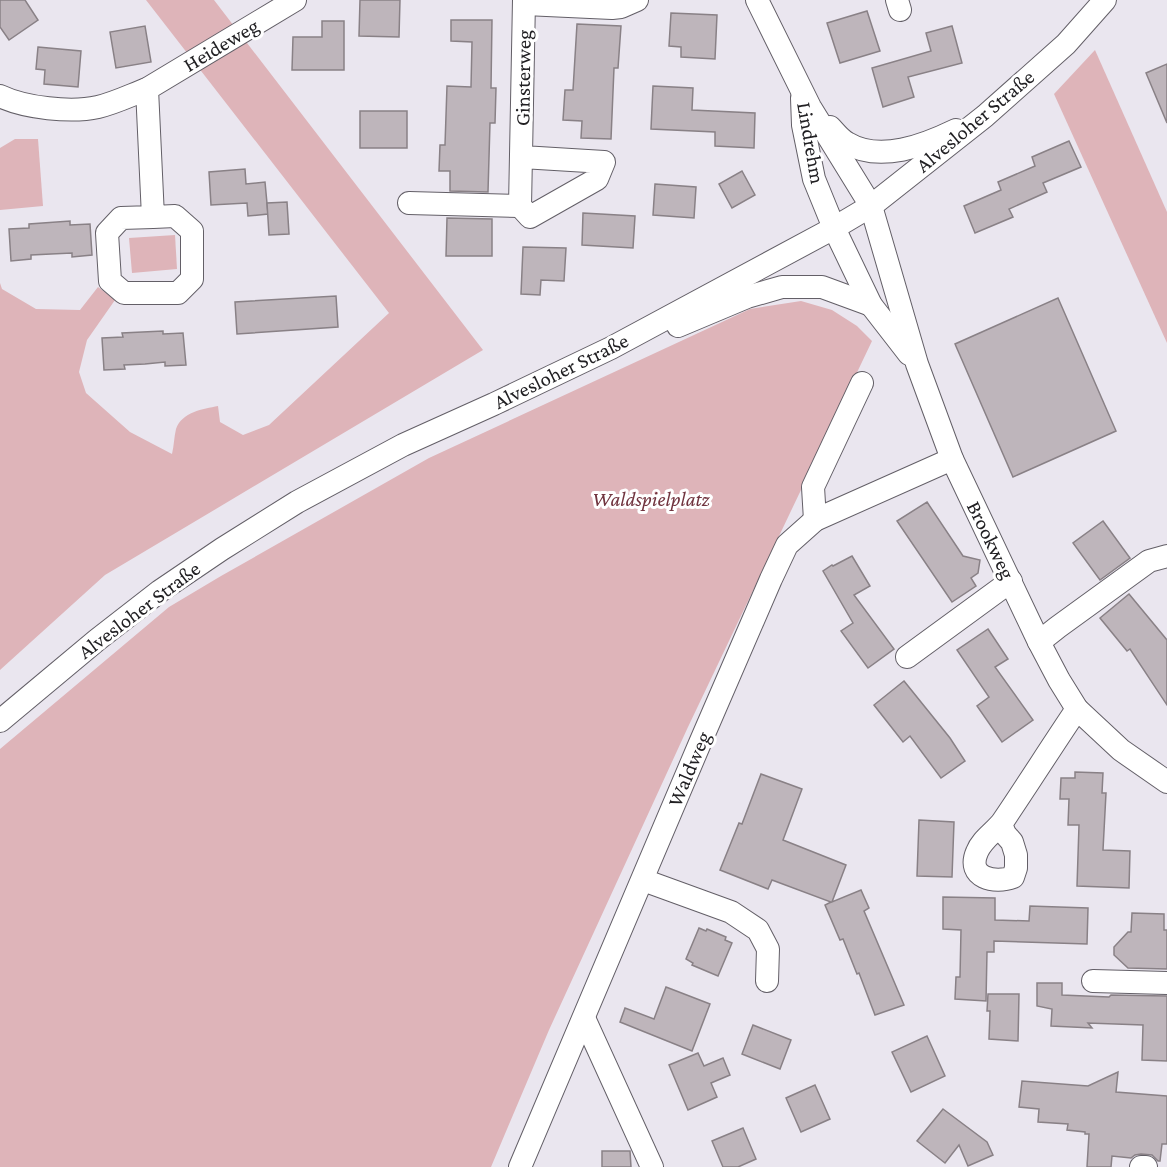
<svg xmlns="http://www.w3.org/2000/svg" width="1167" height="1167" font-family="'Crimson Pro',serif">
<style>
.green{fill:#deb4b9}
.building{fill:#beb5bb;stroke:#898186;stroke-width:1.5}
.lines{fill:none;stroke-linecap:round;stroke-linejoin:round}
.minor-casing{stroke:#635f67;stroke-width:24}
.minor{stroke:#fff;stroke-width:22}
.labels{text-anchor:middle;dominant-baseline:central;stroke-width:6;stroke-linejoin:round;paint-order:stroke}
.street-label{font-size:21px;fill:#212023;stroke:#fff}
.park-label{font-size:21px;font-style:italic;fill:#71343f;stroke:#fff}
</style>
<rect width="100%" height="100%" fill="#eae6ef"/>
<g class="green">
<path d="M146,0H214L483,350L105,575L0,670V283L2,289L36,309L80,310L98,287L115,300L87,340L79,372L86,393L130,432L172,454C174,446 174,437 176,429C182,412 203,409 218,406L220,422L243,435L269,425L389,313Z"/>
<path d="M1095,50L1167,212V343L1054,94Z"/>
<path d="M15,139H38L43,206L0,210V148Z"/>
<path d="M175,235L177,269L132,273L129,238Z"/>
<path d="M801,301L832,310L857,326L872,341L688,727L549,1030L491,1167H0V749L169,607L221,576L429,458L750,309Z"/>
</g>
<g class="building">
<path d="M0,0H25L38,20L9,40L0,27Z"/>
<path d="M360,0H400L399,37L359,36Z"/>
<path d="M867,11L880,51L840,63L827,23Z"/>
<path d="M671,13L717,15L715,59L681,57V47L669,46Z"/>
<path d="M451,20H492L491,88H496L495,123H490L488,192L450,191V171H439L440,145H445L447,86L471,87L472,42L451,41Z"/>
<path d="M322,21H344V70H292L293,37H322Z"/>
<path d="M577,24L621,26L618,68H614L611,139L581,138L582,121L563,120L565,90H573Z"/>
<path d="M145,26L151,62L116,68L110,32Z"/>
<path d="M952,26L962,63L908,77L914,97L883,107L872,68L931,51L926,33Z"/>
<path d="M38,47L81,51L78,87L44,84L45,70L36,69Z"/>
<path d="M1167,64V123L1146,73Z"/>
<path d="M653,86L693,88L692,110L755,113L754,148L715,146V132L651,129Z"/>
<rect x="360" y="111" width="47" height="37"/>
<path d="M1069,141L1081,167L1043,183L1047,192L1009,209L1013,217L975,233L964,206L1001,190L998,182L1035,166L1032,157Z"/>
<path d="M245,169L246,184L265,182L268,214L248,216L247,203L211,205L209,172Z"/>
<path d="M742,171L755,195L732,208L719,184Z"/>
<path d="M655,184L696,187L694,218L653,215Z"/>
<path d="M287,202L289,234L269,235L267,203Z"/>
<path d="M583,213L635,216L633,248L582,245Z"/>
<path d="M447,218L492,219V256H446Z"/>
<path d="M70,221V225L90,224L92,255L72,257V253L51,254L31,255V259L11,261L9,229L29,228V224Z"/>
<path d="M523,247L566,248L564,281L541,280L540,295L521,294Z"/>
<path d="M336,296L338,327L237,334L235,302Z"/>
<path d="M1058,298L1116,431L1013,477L955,344Z"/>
<path d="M163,331V334L183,333L186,365L165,366V362L145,364L124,365L125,369L104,370L102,338L123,337L122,333Z"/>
<path d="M927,502L963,556L980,560L978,573L971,578L976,586L952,602L897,521Z"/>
<path d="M1103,521L1130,558L1100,580L1073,543Z"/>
<path d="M852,556L870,586L854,595L894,649L868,668L841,631L853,623L823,571L832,565L833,566Z"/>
<path d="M1129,594L1167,640V705L1130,649L1127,651L1100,618Z"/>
<path d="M988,629L1008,659L995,667L1033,720L1002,742L977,706L989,697L957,650Z"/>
<path d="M904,681L950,738L965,761L941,778L910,736L903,742L874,705Z"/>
<path d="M1075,772L1103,773L1102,793H1106L1103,850L1130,851L1129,888L1077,886L1079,825H1068L1069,799H1060L1061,778H1075Z"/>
<path d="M761,774L802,789L783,840L846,865L832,902L861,890L869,908L864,911L904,1005L875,1015L859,973L857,974L843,939L840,940L825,905L831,902L772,880L768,889L720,870L739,823L742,824Z"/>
<path d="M919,820L954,822L952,877L917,876Z"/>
<path d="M943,897L995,898V920L1029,921L1030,906L1088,908L1087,944L994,941V952H987L986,1001L955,999L956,977H960L961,930L943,929Z"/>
<path d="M1132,913L1164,914V930H1167V969L1128,968L1114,955V947L1128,932H1131Z"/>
<path d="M699,928L706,931L707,929L726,937L725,940L732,943L718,976L692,965L693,963L686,959Z"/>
<path d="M1037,983H1062V995L1109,997L1111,995L1167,996V1061L1142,1060L1143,1025L1088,1023L1092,1028L1051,1026L1052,1009L1037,1006Z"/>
<path d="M666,987L710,1004L692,1051L620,1022L625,1008L654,1019Z"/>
<path d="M988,994H1019L1018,1041L989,1039L990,1011H987Z"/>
<path d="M753,1025L791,1040L780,1069L742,1054Z"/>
<path d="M927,1036L945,1076L911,1092L892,1052Z"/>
<path d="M698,1053L704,1066L723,1058L730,1075L711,1083L717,1097L688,1110L669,1065Z"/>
<path d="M1118,1072L1116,1092L1167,1096V1144H1162L1160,1161H1158L1152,1155L1141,1154L1135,1155L1131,1158L1112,1156L1111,1167H1087L1089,1134H1085V1132L1067,1130L1068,1124L1038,1122L1039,1109L1019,1107L1022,1081L1088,1086Z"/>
<path d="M815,1085L830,1119L801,1132L786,1098Z"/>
<path d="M943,1109L987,1142L993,1155L968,1166L959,1145L945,1163L917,1141Z"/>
<path d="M743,1128L756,1159L738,1167H723L712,1141Z"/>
<path d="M602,1151H630L631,1167H602Z"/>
</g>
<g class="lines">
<g class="minor-casing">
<g id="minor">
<path d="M757,0L810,107L871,206L917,364L952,459L1039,642L1059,680L1077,709L1121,750L1167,782"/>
<path d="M897,0L900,10"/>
<path d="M525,4L612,8L621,7L637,0"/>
<path d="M0,96C25,108 71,113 98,107C115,103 131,95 147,89"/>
<path d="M802,98L803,125L814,179L834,228L871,305L909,354"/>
<path d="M830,127C835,132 840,139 847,143C880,163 925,145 956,130"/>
<path d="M522,157L604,162L597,179L530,217L520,206L524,0"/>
<path d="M409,203L520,206"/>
<path d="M153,217L121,218L107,233L110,281L124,293H178L192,279V231L175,216L153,217L147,89L295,0"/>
<path d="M678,326L747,297L782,287H822L871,305"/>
<path d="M815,520L813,487L862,383"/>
<path d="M1039,642L1058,627L1149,561L1167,556"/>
<path d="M907,657L1011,581"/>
<path d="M0,721L97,640L160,591L222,549L297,502L403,445L494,404L611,348L834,228L871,206L985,116L1066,44L1105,0"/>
<path d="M1001,824L1005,834L1012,842L1016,855V868L1013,877C995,884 966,878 977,852C982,839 995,832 1003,821C1028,784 1052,746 1077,709"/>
<path d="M643,880L731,912L758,930L768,949L767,981"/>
<path d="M1093,981L1167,983"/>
<path d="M584,1018L652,1167"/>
<path d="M520,1167L700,743L771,579L787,545L815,520L952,459"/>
<path d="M1141,1167H1146"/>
</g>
</g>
<use href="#minor" class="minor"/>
</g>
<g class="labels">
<g class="street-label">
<text transform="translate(221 45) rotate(-31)">Heideweg</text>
<text transform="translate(523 78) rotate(-89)">Ginsterweg</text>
<text transform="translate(975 121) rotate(-40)">Alvesloher Straße</text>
<text transform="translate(811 143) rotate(80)">Lindrehm</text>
<text transform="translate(561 371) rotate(-26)">Alvesloher Straße</text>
<text transform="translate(991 540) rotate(64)">Brookweg</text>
<text transform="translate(139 610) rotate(-37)">Alvesloher Straße</text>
<text transform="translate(689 769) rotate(-67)">Waldweg</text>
</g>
<g class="park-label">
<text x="651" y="499">Waldspielplatz</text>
</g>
</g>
</svg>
